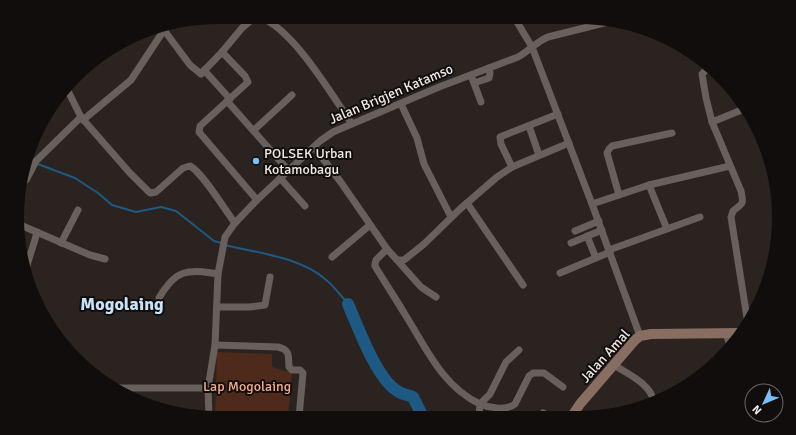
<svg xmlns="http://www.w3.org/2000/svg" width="796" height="435" font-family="Signika,sans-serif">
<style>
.green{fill:#4e2a1b}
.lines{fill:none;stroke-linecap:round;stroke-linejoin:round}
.stream{stroke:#1e5984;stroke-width:2}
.river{stroke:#1e5984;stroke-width:12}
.street{stroke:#69605c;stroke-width:7}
.secondary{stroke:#886d61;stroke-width:10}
.poi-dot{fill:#79bff8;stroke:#100d0c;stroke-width:1.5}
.labels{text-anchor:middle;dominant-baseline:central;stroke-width:4;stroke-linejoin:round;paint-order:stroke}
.street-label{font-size:14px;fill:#f0ebe8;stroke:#100d0c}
.poi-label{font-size:14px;fill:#f0ebe8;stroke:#100d0c;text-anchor:start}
.park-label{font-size:14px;fill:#f8ae8d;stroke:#100d0c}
.district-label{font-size:18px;font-weight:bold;fill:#cae3f8;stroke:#100d0c}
</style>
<rect width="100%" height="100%" fill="#2a2320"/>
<path class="green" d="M217,352L272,354V367L292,373L288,417L215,418Z"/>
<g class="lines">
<g class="stream">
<path d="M28,156L35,163L75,178L98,193L112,205L136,212L161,207L176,211L214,241L221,243"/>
<path d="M225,245C257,253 300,257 325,279C334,286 341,296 348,304"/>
</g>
<path class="river" d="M348,304C358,327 376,377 396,390C400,394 408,395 413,397L423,417"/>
<g class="street">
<path d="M260,17C294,30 331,94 352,124"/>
<path d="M514,17L532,47L592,204L640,336"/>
<path d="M161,26L190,65L201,74L222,52L242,28L255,17"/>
<path d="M222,52L245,76L248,82L200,126L199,132L257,200"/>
<path d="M204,70L230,99"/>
<path d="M708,70L705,71L702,74L706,98L712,122L741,191C744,205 743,203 733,211L731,217L748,324"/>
<path d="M471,75L481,102"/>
<path d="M474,83L489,78L490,73L489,68"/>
<path d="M67,89L81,117L129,172L149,192L151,193L156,192L183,168L190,166C202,172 225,210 235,223"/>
<path d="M227,101L288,170"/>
<path d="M401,104L417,138L424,164L451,217"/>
<path d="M83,120L131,80L164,30L169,25"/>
<path d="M712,122L744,109"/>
<path d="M529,126L539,155"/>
<path d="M254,130L292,95"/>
<path d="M314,147L340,181L387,249L397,260H404L424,244L460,209L497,177L512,167L569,143"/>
<path d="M512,167L501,144L500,137L558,114"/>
<path d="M280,178L305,206"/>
<path d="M22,182L26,180L36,161L81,117"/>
<path d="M649,185L667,229"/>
<path d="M619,195L649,185L730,166"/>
<path d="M467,203L523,285"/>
<path d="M592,204L619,195L607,153L609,149L612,146L672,133"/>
<path d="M18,224L90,255L105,259"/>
<path d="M575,231L599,221"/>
<path d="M587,236L596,258"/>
<path d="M61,243L78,210"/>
<path d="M571,243L602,230"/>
<path d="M387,249L376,260L375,264V266C385,283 396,299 406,316C426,348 443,387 480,404L479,417"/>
<path d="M609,250L700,217"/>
<path d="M332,257L370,225"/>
<path d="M397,260L421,287L436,297"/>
<path d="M26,269C29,257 34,245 37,232"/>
<path d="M560,273L610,252"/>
<path d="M159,298C176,269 187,269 218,274"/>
<path d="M217,307H250L265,305L270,277"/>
<path d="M726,334L731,348"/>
<path d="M215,345L278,347C291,350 288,357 289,367L292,370H300L303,373L299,417"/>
<path d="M519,350L506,362L490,394L480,404C490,408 506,411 515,404L529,376L533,373H544L563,387"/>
<path d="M614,365C628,374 651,384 654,402"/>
<path d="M114,388H208"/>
<path d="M543,413L549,416"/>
<path d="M209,418L208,388L215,345L218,274L225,237L235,223L257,200L320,141L333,132L439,87L518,57C529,51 536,42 548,37L612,21"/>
</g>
<path class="secondary" d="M572,416L580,404L635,340L640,336L651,334L741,333"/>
</g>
<circle class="poi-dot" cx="256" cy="161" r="4"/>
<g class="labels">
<g class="street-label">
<text transform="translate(391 94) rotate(-23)">Jalan Brigjen Katamso</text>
<text transform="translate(605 356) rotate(-48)">Jalan Amal</text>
</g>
<g class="poi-label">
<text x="264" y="153">POLSEK Urban<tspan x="264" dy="16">Kotamobagu</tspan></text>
</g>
<g class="park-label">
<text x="247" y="386">Lap Mogolaing</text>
</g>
<g class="district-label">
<text x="122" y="304">Mogolaing</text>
</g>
</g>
<path d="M0 0H796V435H0ZM217 24H579A193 193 0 0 1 772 217V218A193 193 0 0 1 579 411H217A193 193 0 0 1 24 218V217A193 193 0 0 1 217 24Z" fill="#100d0c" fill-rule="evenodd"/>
<g transform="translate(764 403) rotate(226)"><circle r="19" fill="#100d0c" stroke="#6a6664"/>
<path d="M0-3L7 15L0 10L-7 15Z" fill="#79bff8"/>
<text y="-6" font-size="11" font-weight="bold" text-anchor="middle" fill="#f0ebe8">N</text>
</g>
</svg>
